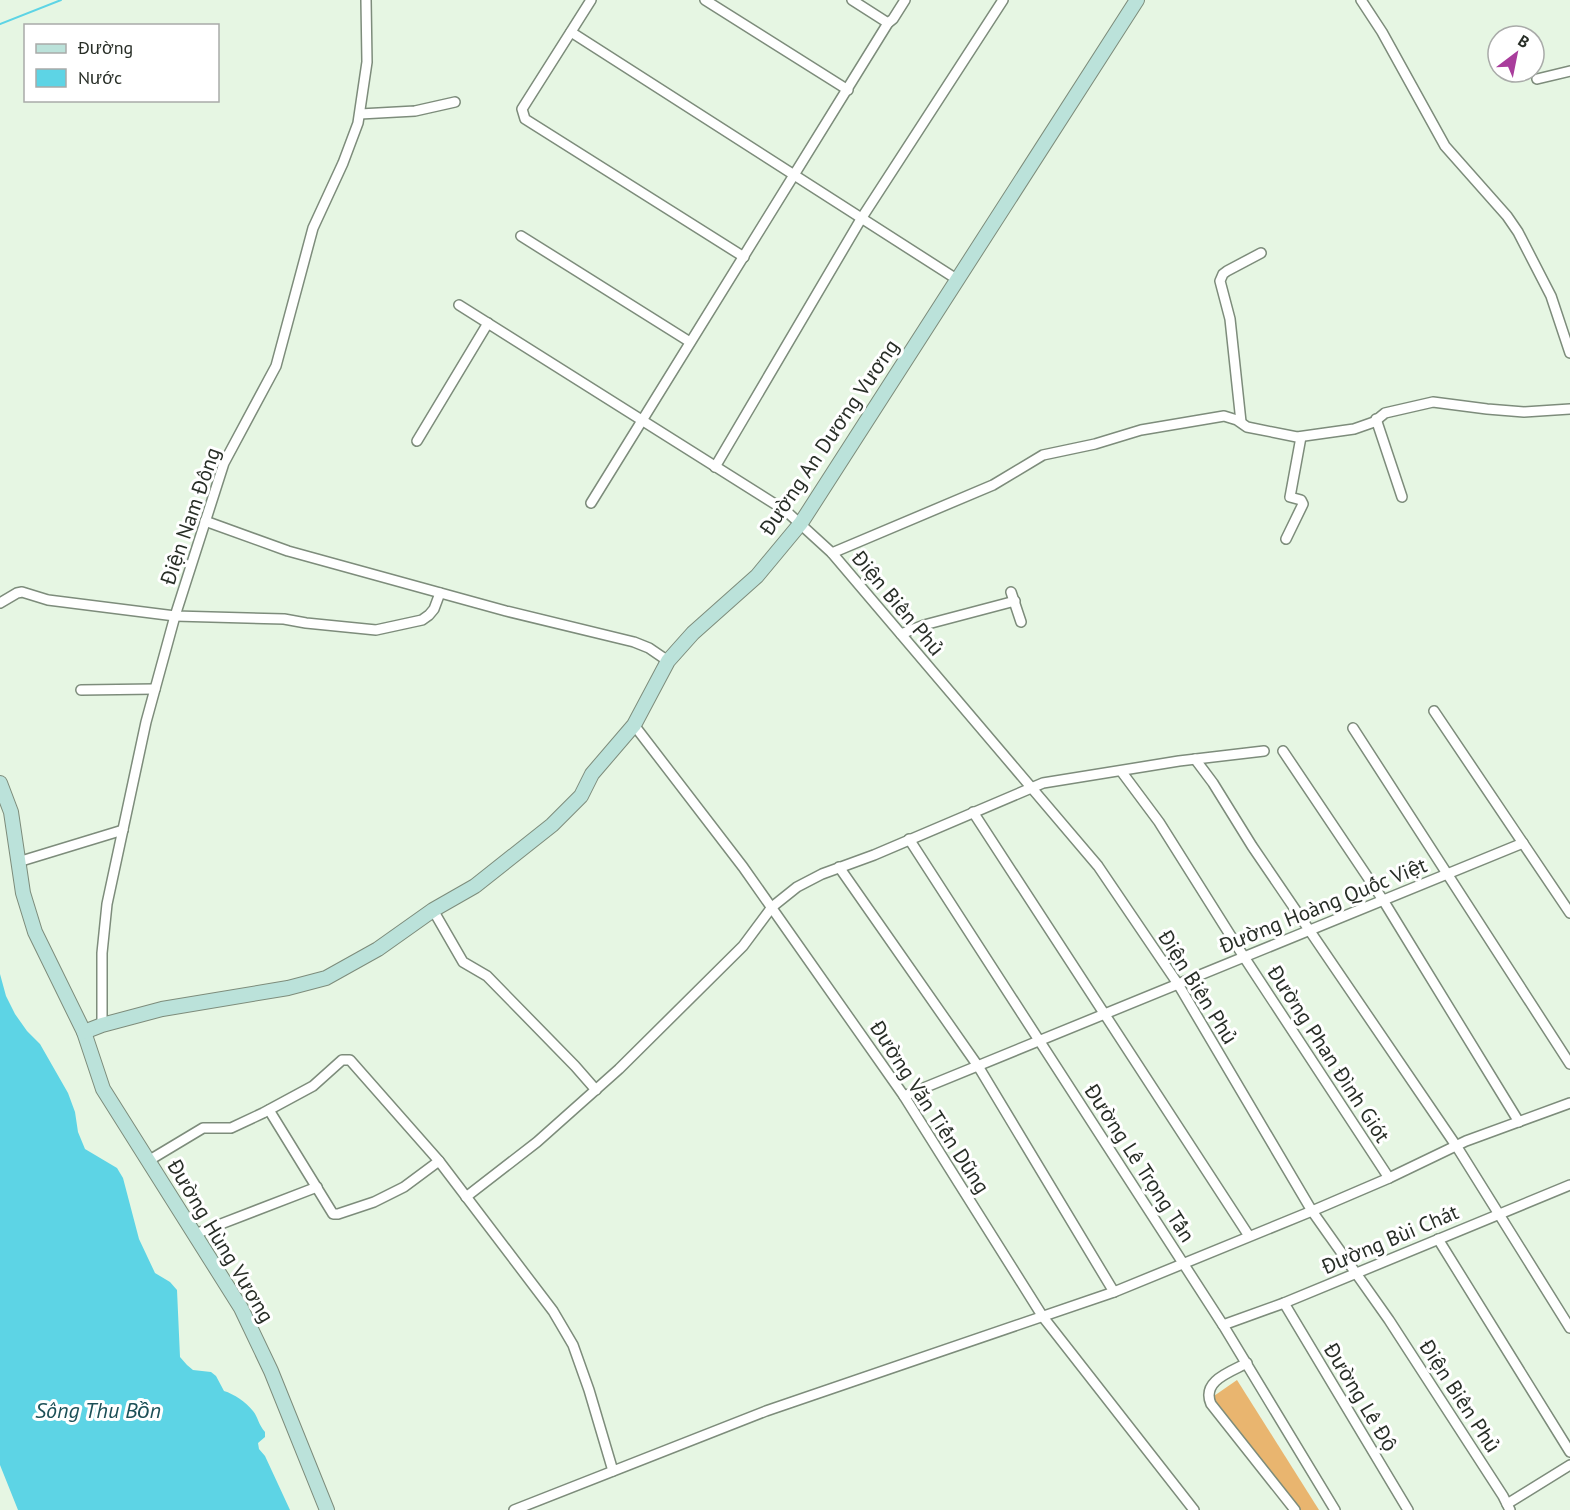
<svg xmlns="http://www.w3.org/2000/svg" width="1570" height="1510" font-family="'PT Sans',sans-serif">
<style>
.green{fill:#e9b56f}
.water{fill:#5dd4e5}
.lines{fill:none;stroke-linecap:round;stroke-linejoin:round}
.stream{stroke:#5dd4e5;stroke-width:2}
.minor-casing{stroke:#7d8c7b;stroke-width:12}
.secondary-casing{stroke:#7d8c7b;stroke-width:16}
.minor{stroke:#fff;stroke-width:9}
.secondary{stroke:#bbe2da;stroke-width:14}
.labels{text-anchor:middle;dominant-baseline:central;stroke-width:6;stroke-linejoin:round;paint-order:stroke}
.street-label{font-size:21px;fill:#282e27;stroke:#fff}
.water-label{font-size:22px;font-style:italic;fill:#1c5057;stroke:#fff}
</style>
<rect width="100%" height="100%" fill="#e6f6e3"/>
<path class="green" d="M1237,1380L1319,1510H1299L1211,1398Z"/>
<path class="water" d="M0,974L6,996L15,1014L27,1031L40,1044L68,1093L75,1112L78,1132L85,1149L117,1168L123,1178L139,1239L155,1273L170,1282L177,1290L180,1357L187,1365L193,1370L211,1372L216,1376L224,1391C234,1394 246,1402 253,1411C258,1417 258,1424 265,1432V1437L258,1443L259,1449L265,1456L290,1510H18L0,1465Z"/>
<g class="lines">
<path class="stream" d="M0,24L61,0"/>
<g class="minor-casing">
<g id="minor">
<path d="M591,0L522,109L525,119L744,257"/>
<path d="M705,0L848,90"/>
<path d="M852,0L888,23"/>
<path d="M1361,0L1382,32L1445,146L1507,216L1518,232L1551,296L1570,353"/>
<path d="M571,32L958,280"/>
<path d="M1537,79L1570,71"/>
<path d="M360,114L415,111L455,102"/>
<path d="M521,236L690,342"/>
<path d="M459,305L786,511L832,553L1098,866L1178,984L1312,1211L1389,1320L1503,1496L1510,1510"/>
<path d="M1376,419L1402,497"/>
<path d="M1241,422L1230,319L1220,281L1223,274L1227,271L1261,253"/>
<path d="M417,441L488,323"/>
<path d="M715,467L861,219L1003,0"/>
<path d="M591,503L888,23L893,19L905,0"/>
<path d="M205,521L288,551L506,611L634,642L649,648L668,661"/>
<path d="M1286,539L1303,504L1301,500L1290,497L1301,437"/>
<path d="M832,553L993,485L1043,455L1095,444L1141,430L1224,416L1237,420L1247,427L1297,437L1354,429L1374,422L1385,413L1433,402L1487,409L1524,412L1570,409"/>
<path d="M1011,592L1021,622"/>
<path d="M0,603L17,593L22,592L48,600L175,616L284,619L306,623L376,630L422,620L429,615L434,609L440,593"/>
<path d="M901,634L924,625L1015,601"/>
<path d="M81,690L155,689"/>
<path d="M1434,711L1570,913"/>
<path d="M634,725L743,867L904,1096L1043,1317L1194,1510"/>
<path d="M1353,728L1570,1064"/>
<path d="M1283,751L1383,900L1519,1122"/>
<path d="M1195,759L1213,783L1252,846L1457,1147L1570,1328"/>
<path d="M1121,771L1159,822L1244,957L1389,1178"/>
<path d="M973,812L1249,1236"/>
<path d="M909,839L1223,1325L1335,1510"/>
<path d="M18,862L123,830"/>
<path d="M839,867L978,1066L1114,1292"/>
<path d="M433,910L463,962L487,976L575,1066L596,1090"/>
<path d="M102,1025V953L107,904L146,722L175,616L224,463L276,366L313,228L343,163L358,123L367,62L366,0"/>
<path d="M904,1096L1523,843"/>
<path d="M269,1110L333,1214H338L374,1202L404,1187L439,1161"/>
<path d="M148,1161L203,1128H231L263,1113L313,1086L342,1060H350L439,1161L553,1311L573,1345L589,1390L613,1471"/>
<path d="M466,1197L537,1142L619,1069L743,946L772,907L797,887L822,874L874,855L1043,783L1179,761L1264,751"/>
<path d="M195,1234L317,1187"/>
<path d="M1438,1239L1570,1452"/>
<path d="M1284,1303L1408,1510"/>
<path d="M1223,1325L1284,1303L1570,1185"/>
<path d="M1247,1363C1230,1372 1201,1381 1211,1404L1295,1510"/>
<path d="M1507,1504L1570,1465"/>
<path d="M514,1510L766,1411L1114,1292L1312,1211L1389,1178L1466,1141L1570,1103"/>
</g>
</g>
<g class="secondary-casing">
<g id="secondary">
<path d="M0,783L11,812L23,893L35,932L84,1032L103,1089L241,1308L271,1371L327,1510"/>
<path d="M84,1032L102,1025L162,1009L288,988L326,978L378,949L433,910L475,886L552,825L581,796L592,774L634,725L668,661L693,633L757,576L801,523L1137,0"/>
</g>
</g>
<use href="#minor" class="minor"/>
<use href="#secondary" class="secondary"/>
</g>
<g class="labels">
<g class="street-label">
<text transform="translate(829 437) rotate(-56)">Đường An Dương Vương</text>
<text transform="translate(190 516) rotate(-71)">Điện Nam Đông</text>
<text transform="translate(898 603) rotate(50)">Điện Biên Phủ</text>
<text transform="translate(1323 905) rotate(-22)">Đường Hoàng Quốc Việt</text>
<text transform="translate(1198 987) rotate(58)">Điện Biên Phủ</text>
<text transform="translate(1329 1054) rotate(57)">Đường Phan Đình Giót</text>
<text transform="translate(930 1107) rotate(57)">Đường Văn Tiến Dũng</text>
<text transform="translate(1140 1163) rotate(57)">Đường Lê Trọng Tấn</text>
<text transform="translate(1390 1239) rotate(-23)">Đường Bùi Chát</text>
<text transform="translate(221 1241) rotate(59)">Đường Hùng Vương</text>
<text transform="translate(1460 1396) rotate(57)">Điện Biên Phủ</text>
<text transform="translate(1361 1397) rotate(59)">Đường Lê Độ</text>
</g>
<g class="water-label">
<text x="98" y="1410">Sông Thu Bồn</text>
</g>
</g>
<rect x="24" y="24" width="195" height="78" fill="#ffffff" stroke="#a9aba9" stroke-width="1.5"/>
<rect x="36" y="44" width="30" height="9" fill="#bbe2da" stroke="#a9aba9" stroke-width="1.5"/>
<text x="78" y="54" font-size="18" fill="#282e27">Đường</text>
<rect x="36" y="69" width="30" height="18" fill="#5dd4e5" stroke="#a9aba9" stroke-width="1.5"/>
<text x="78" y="84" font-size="18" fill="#282e27">Nước</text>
<g transform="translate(1516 54) rotate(32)"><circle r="28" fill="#ffffff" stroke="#a9aba9" stroke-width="1.5"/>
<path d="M0-4.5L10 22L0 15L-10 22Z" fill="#a93d9c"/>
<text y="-9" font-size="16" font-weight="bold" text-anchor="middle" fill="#282e27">B</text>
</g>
</svg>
